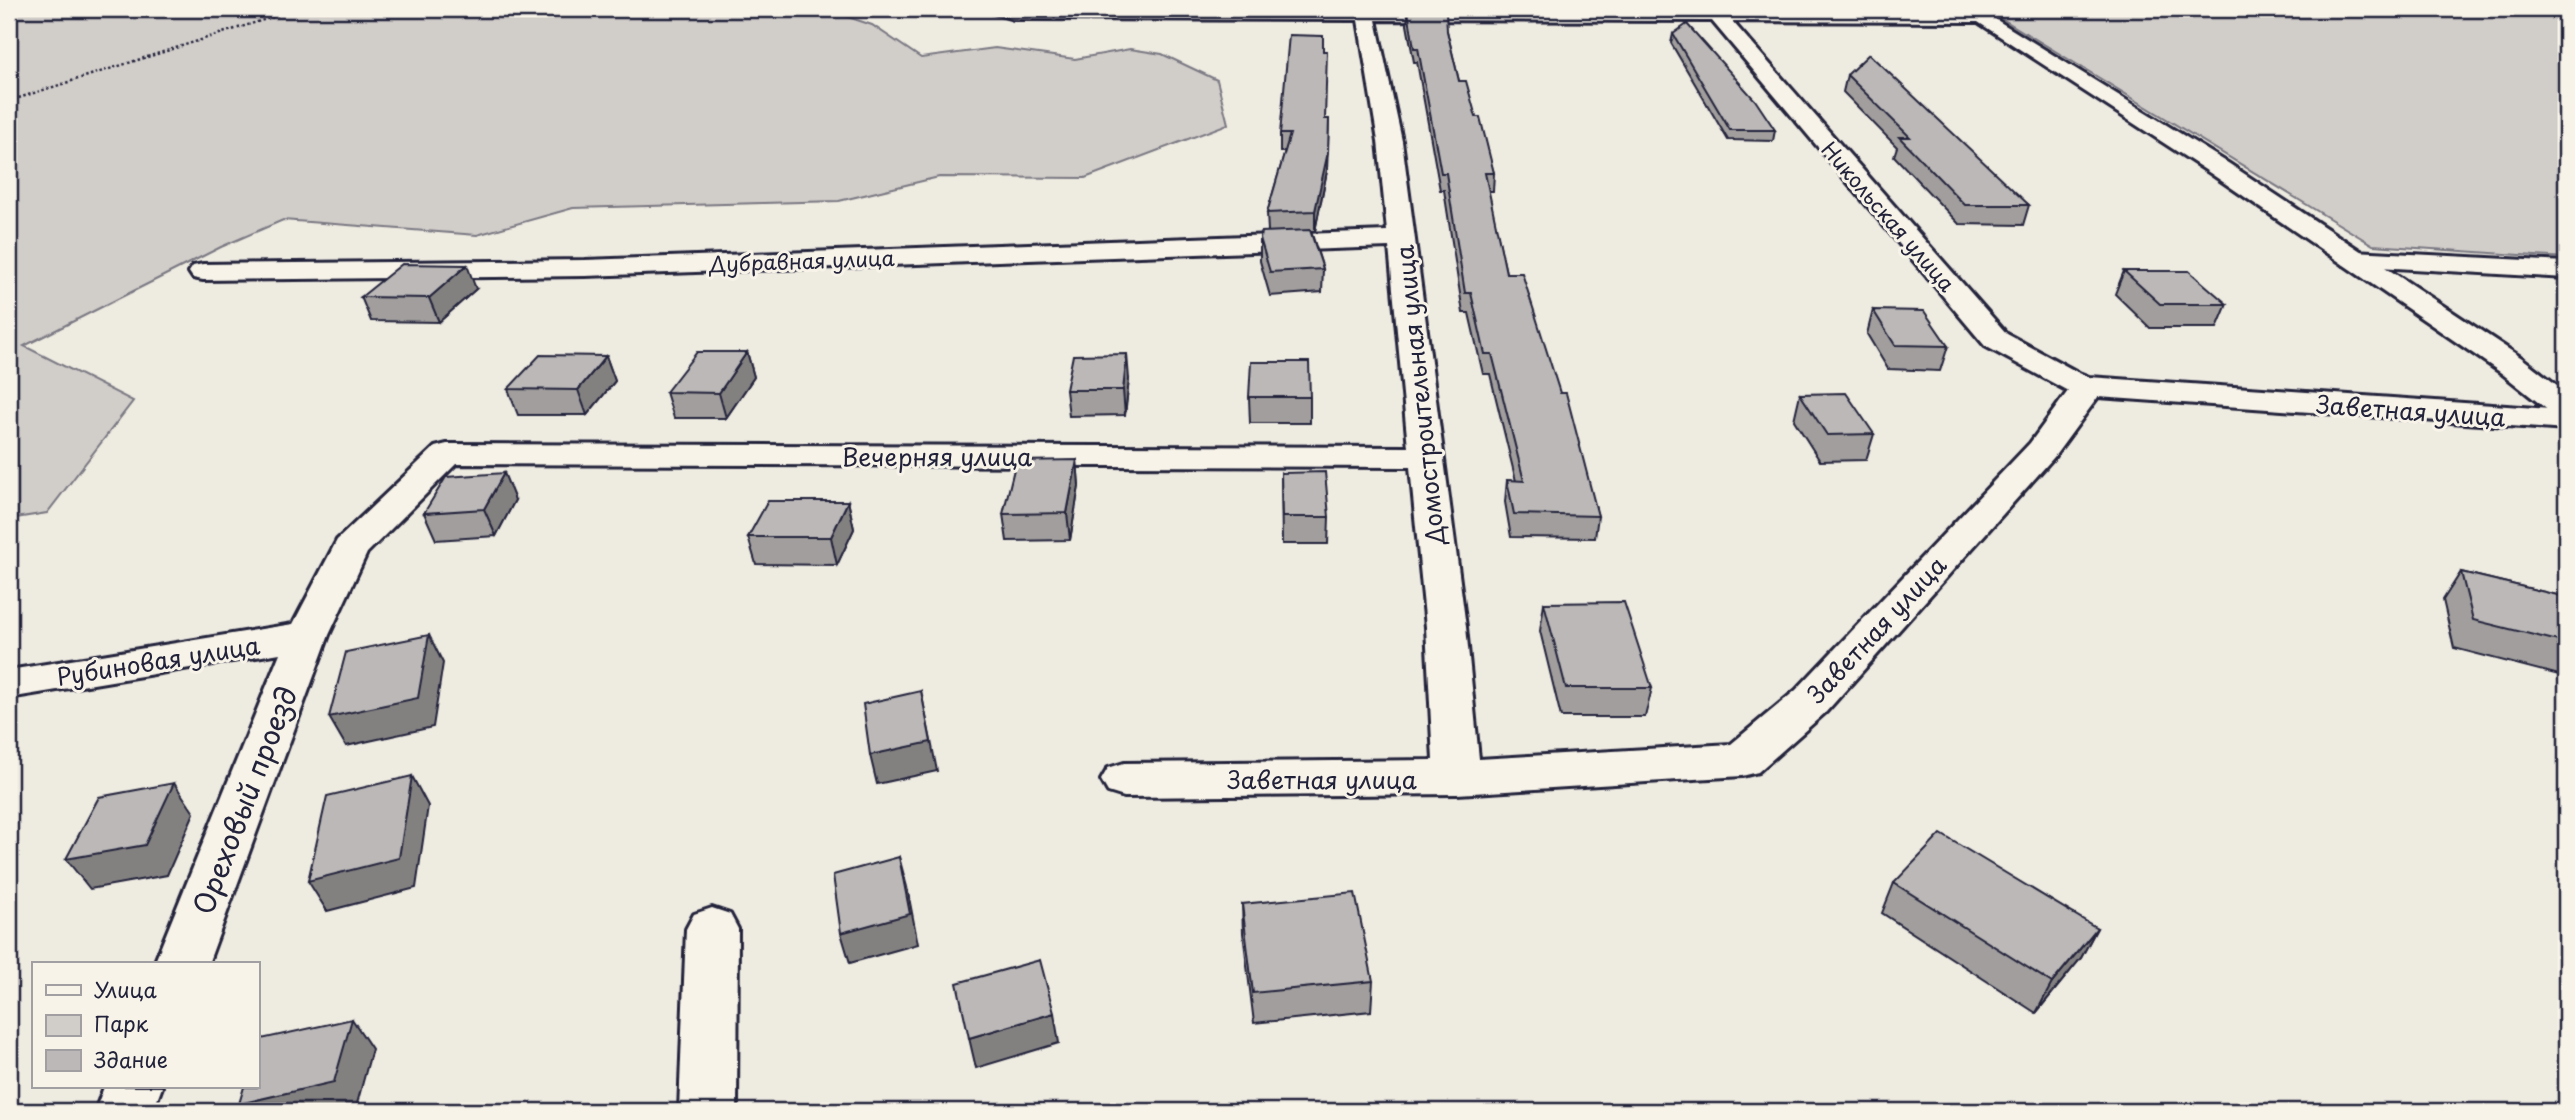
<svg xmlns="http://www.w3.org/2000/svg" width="2575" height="1120" font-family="'Playpen Sans',sans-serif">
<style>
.green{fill:#d1cdc9;stroke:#7a7882;stroke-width:2}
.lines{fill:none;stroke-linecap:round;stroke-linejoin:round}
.street-casing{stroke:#22223b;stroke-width:6}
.secondary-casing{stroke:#22223b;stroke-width:6}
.path{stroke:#22223b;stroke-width:2.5;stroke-dasharray:2.5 2.5;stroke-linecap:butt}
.street{fill:#f7f3e8;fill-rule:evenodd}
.secondary{fill:#f7f3e8;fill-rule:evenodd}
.wall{fill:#a19e9d;stroke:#22223b;stroke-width:2}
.shaded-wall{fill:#838180;stroke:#22223b;stroke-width:2}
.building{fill:#bbb8b7;stroke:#22223b;stroke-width:2}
.labels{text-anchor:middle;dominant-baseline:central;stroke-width:6;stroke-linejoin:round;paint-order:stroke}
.far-street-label{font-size:21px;fill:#22223b;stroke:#f7f3e8}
.street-label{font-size:24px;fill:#22223b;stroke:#f7f3e8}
.near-street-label{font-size:28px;fill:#22223b;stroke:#f7f3e8}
</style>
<rect width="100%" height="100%" fill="#eeebe1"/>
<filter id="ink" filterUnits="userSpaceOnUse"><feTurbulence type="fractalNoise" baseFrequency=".0143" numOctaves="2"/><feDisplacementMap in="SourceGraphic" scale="14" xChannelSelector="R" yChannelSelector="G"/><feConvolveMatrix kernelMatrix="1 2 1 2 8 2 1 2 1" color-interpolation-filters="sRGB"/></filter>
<g filter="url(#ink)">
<g class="green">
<path d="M9,9H824L872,25L921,58L995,48L1075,59L1130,49L1162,54L1217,80L1228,124L1085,178L939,177L839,201L573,208L477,235L283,220L221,247L24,346L133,401L47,513L9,519Z"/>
<path d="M1986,9H2566V258L2373,245Z"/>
</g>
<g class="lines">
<g class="street-casing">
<g id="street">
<path d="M990,9L1985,12L1987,16L1985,20L1978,22L1732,21L2007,334L2079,373L2089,377L2566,410V430L2098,397L2054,457L1826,712L1758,772L1742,776L1457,794L1124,797L1108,792L1101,780L1108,768L1124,763L1433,760L1426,627L1410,467L456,464L367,553L329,635L208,964H154L280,653L9,698V670L293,624L337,540L435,447L447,444L1408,447L1389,247L585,276L203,280L193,278L189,272L193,266L203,264L585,260L1387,231L1378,141L1358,20L1013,19L993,13ZM1376,20L1712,21L1985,346L2068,391L2030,443L1796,690L1731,744L1479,759L1466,627L1402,141Z"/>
<path d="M2354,251L2566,262V278L2344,265L2340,259L2344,253Z"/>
<path d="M712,908L730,914L738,929L737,1111H679L686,929L694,914Z"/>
<path d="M104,1087H162L153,1111H95Z"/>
</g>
</g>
<g class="secondary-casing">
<path id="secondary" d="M1958,9H1979L2228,163L2522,358L2566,392V418L2554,415L2500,372L2210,173Z"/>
</g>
<path class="path" d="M9,101L298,9"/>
<use href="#street" class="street"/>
<use href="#secondary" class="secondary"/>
</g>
<g class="wall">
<path d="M1408,11L1447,31L1459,81L1476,117L1494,173L1493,191H1488L1506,273L1598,516L1595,538L1511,537L1505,502L1507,480L1516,481L1490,374H1483L1469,313H1463L1444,190H1440L1417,62H1414L1407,25Z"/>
<path d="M1673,34L1775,130L1773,141L1728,140L1671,43Z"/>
<path d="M1847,75L2029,205L2023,225L1959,224L1894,156L1897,147L1843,92Z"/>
<path d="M1325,119L1327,171L1315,231H1311L1323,269L1322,292L1270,296L1260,261V238L1268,231L1267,213L1285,152H1280V134Z"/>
<path d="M2124,271L2227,304L2217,328H2150L2115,294Z"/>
<path d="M476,289L439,322L371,321L361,297Z"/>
<path d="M1873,310L1948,346L1940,371L1888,369L1867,334Z"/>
<path d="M747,352L754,377L726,418H674L666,392Z"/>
<path d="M606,356L615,381L587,415H518L508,389Z"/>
<path d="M1129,379L1125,415L1069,416L1066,390Z"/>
<path d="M1800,394L1874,434L1866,460L1820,461L1794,420Z"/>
<path d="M1249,397H1310V423H1250Z"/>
<path d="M1077,460L1079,486L1070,540L1007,541L1003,514Z"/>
<path d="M1281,473L1329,517L1328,544H1282Z"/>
<path d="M515,500L496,536L436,540L424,513Z"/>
<path d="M848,501L854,529L837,565L756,564L748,537Z"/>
<path d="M2461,572L2566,597V671L2563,676L2454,648L2443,600Z"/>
<path d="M1544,603L1652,688L1645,717H1561L1540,631Z"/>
<path d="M1894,883L2097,928L2081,958L2036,1013L1882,913Z"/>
<path d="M1242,904L1373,981L1371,1011L1254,1023L1243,933Z"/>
</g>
<g class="shaded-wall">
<path d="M1329,119L1327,171L1315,231V211Z"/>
<path d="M467,265L476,289L439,322L429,298Z"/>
<path d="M747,352L754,377L726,418L719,393Z"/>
<path d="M1127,354L1129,379L1125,415L1123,390Z"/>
<path d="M606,356L615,381L587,415L578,390Z"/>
<path d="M1077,460L1079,486L1070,540L1067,513Z"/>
<path d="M504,473L515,500L496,536L484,509Z"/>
<path d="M848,501L854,529L837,565L831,537Z"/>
<path d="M429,635L443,663L433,727L346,746L329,717Z"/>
<path d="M921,691L937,771L877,784L870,755Z"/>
<path d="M9,705L17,716L9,731Z"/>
<path d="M412,776L428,806L416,888L327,911L308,881Z"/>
<path d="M174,783L194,813L167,875L90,889L66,859Z"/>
<path d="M899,857L907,887L918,944L850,963L841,933Z"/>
<path d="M2097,928L2081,958L2036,1013L2052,983Z"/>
<path d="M1054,1013L1059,1043L976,1068L969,1038Z"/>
<path d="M352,1019L372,1049L355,1111H245L239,1104Z"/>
</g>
<g class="building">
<path d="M1411,9H1442L1446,11L1447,31L1459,81H1466L1476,117H1480L1494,173H1485L1506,273H1522L1560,393H1566L1598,516L1514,514L1507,480L1524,481L1492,354H1485L1471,293H1465L1446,173H1441L1418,48H1414L1408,11Z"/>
<path d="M1687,24L1755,100L1775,130H1730L1673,34Z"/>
<path d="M1289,35L1323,36V51H1327L1325,119H1329L1328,152L1315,211L1267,213L1290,134H1280Z"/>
<path d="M1869,54L2029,205H1965L1899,137H1910L1847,75Z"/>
<path d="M1310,230L1323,269L1270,272L1260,238L1261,232Z"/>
<path d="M402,264L467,265L429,298L361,297Z"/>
<path d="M2124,271H2189L2227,304H2160Z"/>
<path d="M1873,310L1924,311L1948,346L1895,345Z"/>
<path d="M697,352H747L719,393L666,392Z"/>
<path d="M1127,354L1123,390H1066L1073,355Z"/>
<path d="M540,355L606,356L578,390L508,389Z"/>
<path d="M1251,362H1309L1310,397H1249Z"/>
<path d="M1846,393L1874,434L1827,435L1800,394Z"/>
<path d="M1077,460L1067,513L1003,514L1016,461Z"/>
<path d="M1325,472L1329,517H1282L1281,473Z"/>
<path d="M504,473L484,509L424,513L446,477Z"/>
<path d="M768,501H848L831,537H748Z"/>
<path d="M2461,572L2566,597V643L2473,620Z"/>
<path d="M1624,602L1652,688H1566L1544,603Z"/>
<path d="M429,635L418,698L329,717L346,652Z"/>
<path d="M921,691L931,742L870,755L863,704Z"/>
<path d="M412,776L399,858L308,881L327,796Z"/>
<path d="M174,783L145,845L66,859L99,797Z"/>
<path d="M1941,834L2097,928L2052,983L1894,883Z"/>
<path d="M899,857L910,914L841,933L833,875Z"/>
<path d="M1355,893L1373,981L1253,993L1242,904Z"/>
<path d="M1040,960L1054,1013L969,1038L957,983Z"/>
<path d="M352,1019L334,1082L239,1104L244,1087H257V1050L261,1039Z"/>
</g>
</g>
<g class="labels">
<g class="far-street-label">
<text transform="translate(1889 216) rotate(49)">Никольская улица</text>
<text transform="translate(802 260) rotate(-2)">Дубравная улица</text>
</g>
<g class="street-label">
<text transform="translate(1419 395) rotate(-96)">Домостроительная улица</text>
<text transform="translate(2411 410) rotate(4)">Заветная улица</text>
<text x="937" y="456">Вечерняя улица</text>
<text transform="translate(1876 629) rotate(-47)">Заветная улица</text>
<text transform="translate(158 660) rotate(-9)">Рубиновая улица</text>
<text x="1322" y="779">Заветная улица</text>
</g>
<g class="near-street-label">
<text transform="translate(244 800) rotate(-69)">Ореховый проезд</text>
</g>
</g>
<rect width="2575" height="1120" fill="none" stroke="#f7f3e8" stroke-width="35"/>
<rect x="18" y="18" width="2540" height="1085" fill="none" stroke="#22223b" stroke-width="2.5" filter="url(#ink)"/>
<rect x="32" y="962" width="228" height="126" fill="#f7f3e8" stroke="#a29fa3" stroke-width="2"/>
<rect x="46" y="985" width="35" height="10" fill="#f7f3e8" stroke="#a29fa3" stroke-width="2"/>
<text x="94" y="998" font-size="21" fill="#22223b">Улица</text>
<rect x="46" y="1015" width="35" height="21" fill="#d1cdc9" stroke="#a29fa3" stroke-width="2"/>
<text x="94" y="1032" font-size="21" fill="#22223b">Парк</text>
<rect x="46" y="1050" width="35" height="21" fill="#bbb8b7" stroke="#a29fa3" stroke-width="2"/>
<text x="94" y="1068" font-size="21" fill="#22223b">Здание</text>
</svg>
